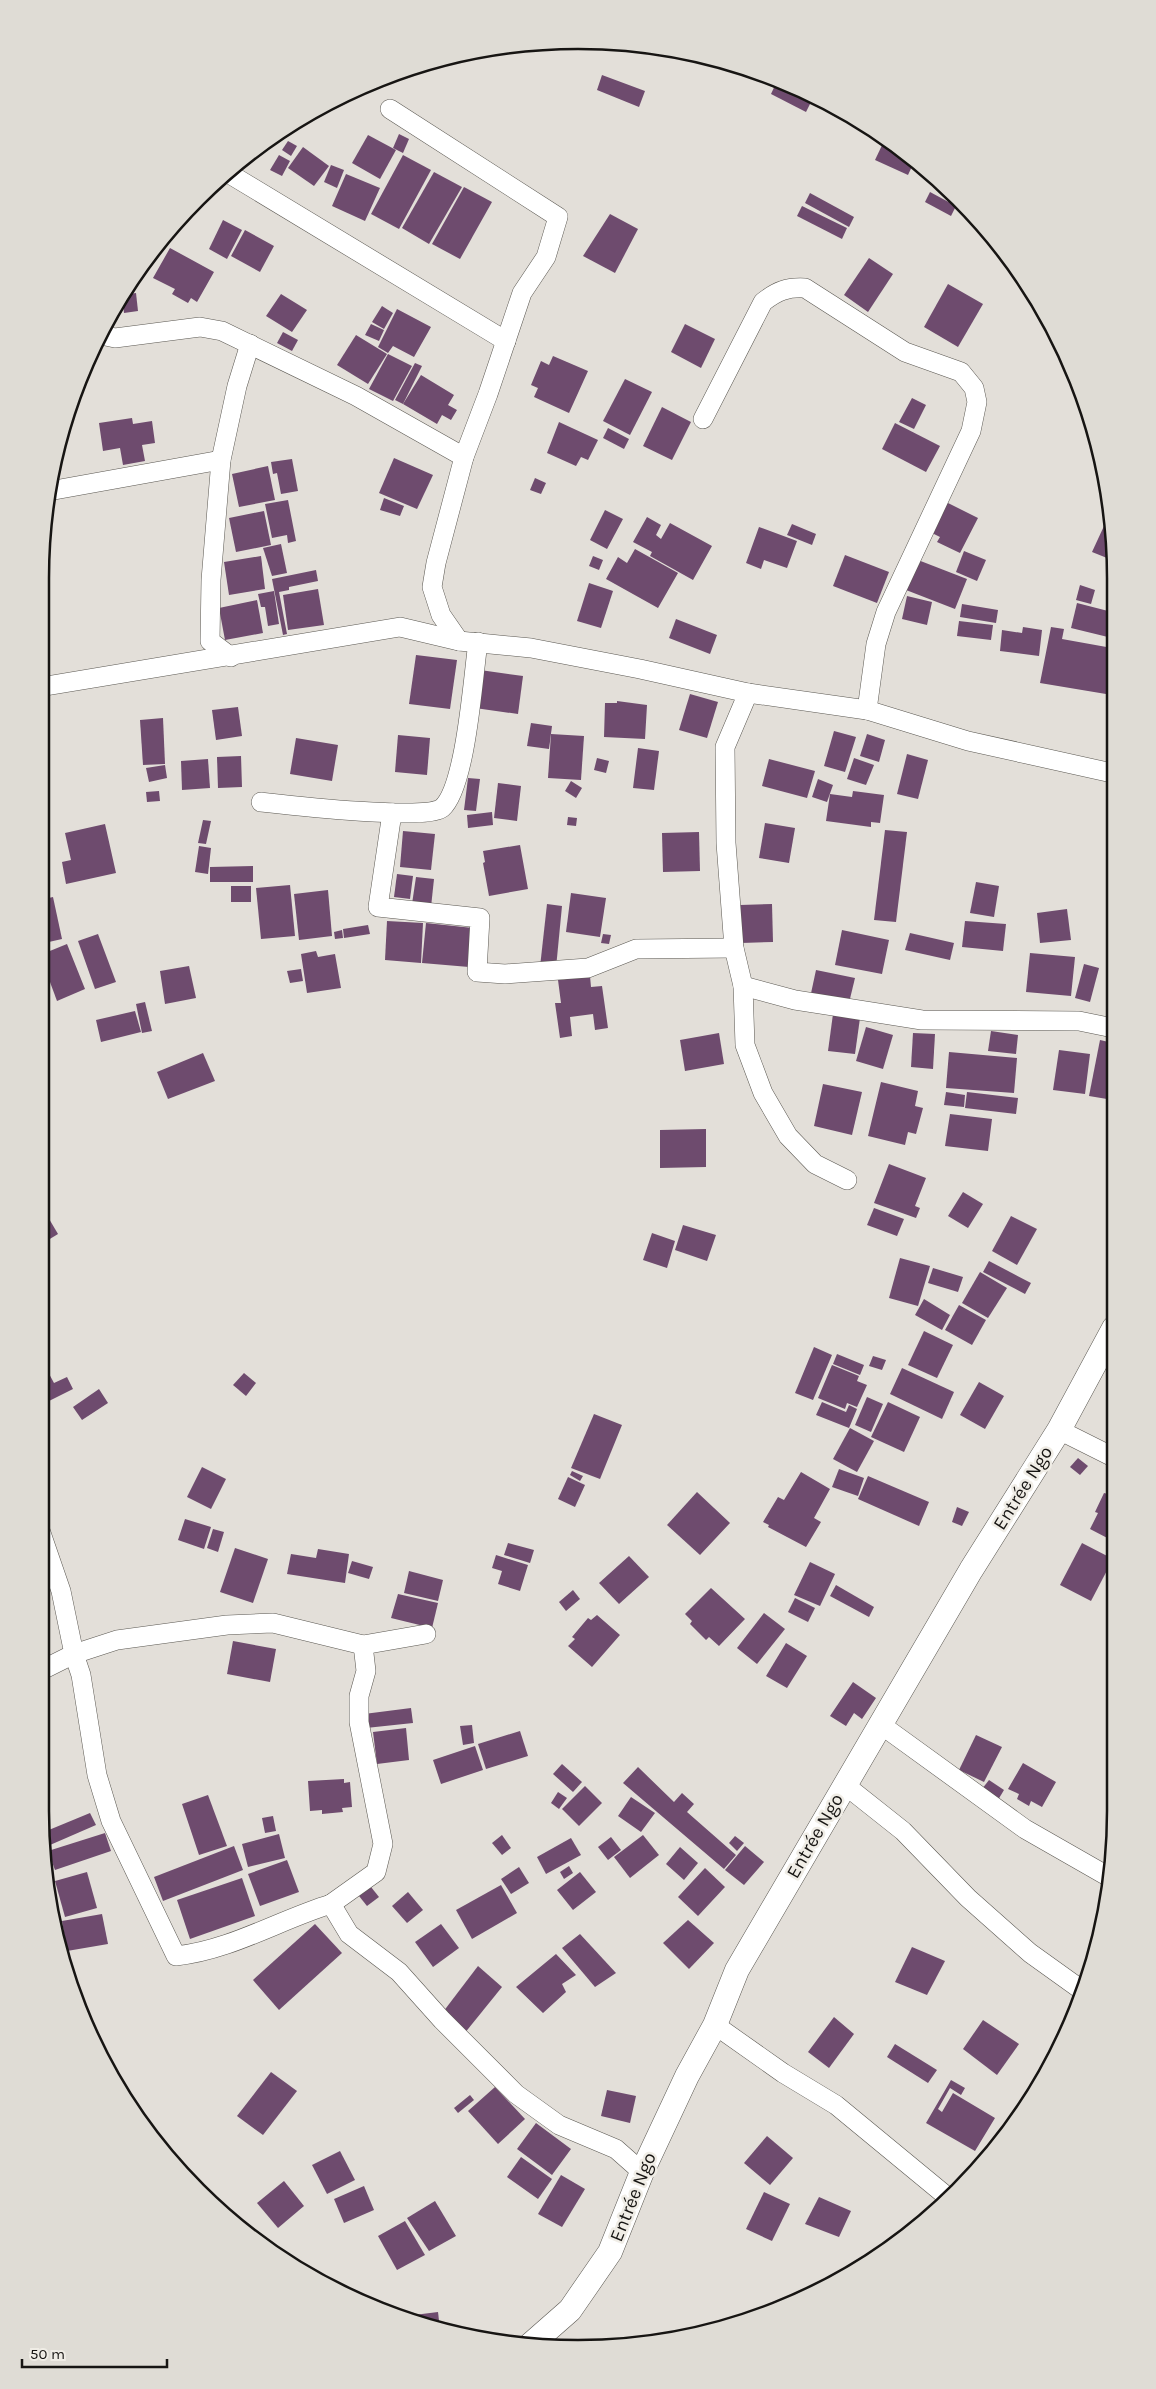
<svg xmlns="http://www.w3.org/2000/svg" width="1156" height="2389" font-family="Karla,sans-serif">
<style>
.building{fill:#6e4b6e}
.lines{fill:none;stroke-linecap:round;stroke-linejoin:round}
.minor-casing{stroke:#5b5852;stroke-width:20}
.tertiary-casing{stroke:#5b5852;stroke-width:25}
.minor{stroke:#fff;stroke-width:19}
.tertiary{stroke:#fff;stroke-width:24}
.labels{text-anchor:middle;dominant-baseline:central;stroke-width:5;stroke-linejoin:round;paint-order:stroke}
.street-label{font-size:19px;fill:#171513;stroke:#f0ede6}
.rim{fill:none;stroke:#171513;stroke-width:2.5}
</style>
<rect width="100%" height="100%" fill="#e3dfd9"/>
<g class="building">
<path d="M602,75L645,91L639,107L597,90Z"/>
<path d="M778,79L813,98L806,112L771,94Z"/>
<path d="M399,134L409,139L403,153L393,148Z"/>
<path d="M368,135L396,150L380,179L352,163Z"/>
<path d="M885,139L906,151L915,160L908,175L875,160Z"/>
<path d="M288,141L297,146L291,156L282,150Z"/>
<path d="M303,147L329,166L314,186L288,168Z"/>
<path d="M279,155L290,161L282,176L270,170Z"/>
<path d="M403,155L431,170L399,229L371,214Z"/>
<path d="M331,165L344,170L337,188L324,182Z"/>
<path d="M434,172L462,187L429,244L402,228Z"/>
<path d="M346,174L380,188L365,221L332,206Z"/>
<path d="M464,187L492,202L460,259L432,244Z"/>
<path d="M930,192L956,206L951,216L925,202Z"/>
<path d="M810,193L854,217L849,227L805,203Z"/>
<path d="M802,206L847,228L842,239L797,216Z"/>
<path d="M610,214L638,229L615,273L583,256Z"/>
<path d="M223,220L242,230L227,259L209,249Z"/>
<path d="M245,230L274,246L260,272L231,256Z"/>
<path d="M170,248L214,272L197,302L191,298L188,303L172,294L175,289L153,278Z"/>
<path d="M869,258L893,274L868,312L844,295Z"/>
<path d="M948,284L983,304L958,347L924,327Z"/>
<path d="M136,293L138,311L124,313L122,295Z"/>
<path d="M281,294L307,310L292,332L266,316Z"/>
<path d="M382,306L393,313L384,329L372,322Z"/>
<path d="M397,309L431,327L414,357L393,346L388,353L378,347Z"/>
<path d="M371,324L384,330L379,341L365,335Z"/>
<path d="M685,324L715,339L701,368L671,352Z"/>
<path d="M283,332L298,340L292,351L277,343Z"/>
<path d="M356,335L387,354L368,384L337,365Z"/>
<path d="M388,354L412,366L393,401L369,389Z"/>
<path d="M553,356L588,371L569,413L534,397L538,388L531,385L541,361L549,365Z"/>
<path d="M415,363L422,366L403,404L395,400Z"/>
<path d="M421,375L454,395L448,405L457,410L451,420L442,415L437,424L403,404Z"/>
<path d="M625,379L652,392L630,435L603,421Z"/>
<path d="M912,398L926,405L914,429L899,422Z"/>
<path d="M662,407L691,422L672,460L643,446Z"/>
<path d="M132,418L133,424L152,421L155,443L142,445L145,461L123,465L120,448L103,451L99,423Z"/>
<path d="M559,422L598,440L588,460L581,457L576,466L547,453Z"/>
<path d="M895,423L940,446L926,472L882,449Z"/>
<path d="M608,428L629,439L624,449L603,438Z"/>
<path d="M394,458L433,475L417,509L379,493Z"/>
<path d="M292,459L298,491L281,494L277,473L273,474L271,462Z"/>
<path d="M268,466L275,500L239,507L232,474Z"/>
<path d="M535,478L546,483L541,494L530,490Z"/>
<path d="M384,498L404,506L400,516L380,510Z"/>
<path d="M288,500L296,541L288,543L287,535L272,538L265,504Z"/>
<path d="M946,502L978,518L960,553L937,542L940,537L930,532Z"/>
<path d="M605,510L623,519L607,549L590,540Z"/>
<path d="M264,511L271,545L236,552L229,518Z"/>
<path d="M647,517L661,525L656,535L661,539L670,523L712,546L693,580L650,556L652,552L633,542Z"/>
<path d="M792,524L816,534L812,545L787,535Z"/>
<path d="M1104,526L1111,530L1112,560L1092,552Z"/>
<path d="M759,527L797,541L787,568L764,560L761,569L746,563Z"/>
<path d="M281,544L287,573L272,576L263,548Z"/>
<path d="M635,549L678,573L658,608L606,579L618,557L627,563Z"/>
<path d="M964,551L986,560L977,581L956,572Z"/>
<path d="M845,555L889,572L877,603L833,586Z"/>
<path d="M261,556L265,589L229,595L224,562Z"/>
<path d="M593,556L603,560L599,570L589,566Z"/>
<path d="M918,560L967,579L955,609L906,590Z"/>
<path d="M316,570L318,581L289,587V590L279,592L287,634L283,635L272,579Z"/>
<path d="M589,583L613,591L601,628L577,621Z"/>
<path d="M1080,585L1095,590L1091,604L1076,600Z"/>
<path d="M318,589L324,625L288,630L283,595Z"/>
<path d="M274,591L279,624L268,626L265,607H261L258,594Z"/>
<path d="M907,596L932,602L927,625L902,619Z"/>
<path d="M257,600L263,633L225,640L219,608Z"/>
<path d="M1077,603L1112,612V638L1071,628Z"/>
<path d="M962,604L998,610L996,623L960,617Z"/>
<path d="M676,619L717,635L710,654L669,638Z"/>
<path d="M959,621L993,625L991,640L957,636Z"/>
<path d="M1023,627L1042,630L1039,656L1000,651L1002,630L1022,633Z"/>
<path d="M1051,627L1064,629L1062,639L1112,648L1106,694L1040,683Z"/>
<path d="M416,655L457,660L450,709L409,704Z"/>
<path d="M480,670L523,676L518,714L475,708Z"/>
<path d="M690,694L718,702L707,738L679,730Z"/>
<path d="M617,701L647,705L645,739L604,737L605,703H617Z"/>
<path d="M238,707L242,736L216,740L212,710Z"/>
<path d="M163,718L165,764L143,765L140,720Z"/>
<path d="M531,723L552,726L549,749L527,746Z"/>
<path d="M834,731L856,737L845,772L824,766Z"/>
<path d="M551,734L584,736L581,780L548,778Z"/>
<path d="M867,734L885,740L879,762L860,756Z"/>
<path d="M398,735L430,738L427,775L395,772Z"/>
<path d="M296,738L338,745L332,781L290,774Z"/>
<path d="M638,748L659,751L654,790L633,788Z"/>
<path d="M907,754L928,760L918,799L897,794Z"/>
<path d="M241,756L242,787L218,788L217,757Z"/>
<path d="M597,758L609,761L606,773L594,770Z"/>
<path d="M854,758L874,765L866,785L847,779Z"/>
<path d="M208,759L210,788L182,790L181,761Z"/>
<path d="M769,759L815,771L807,798L762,786Z"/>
<path d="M165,765L167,778L149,782L146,768Z"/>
<path d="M468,778L480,779L476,811L464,810Z"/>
<path d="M818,779L833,785L827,802L812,797Z"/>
<path d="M571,781L582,788L576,798L565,791Z"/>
<path d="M498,783L521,786L517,821L494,818Z"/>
<path d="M159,791L160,801L147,802L146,792Z"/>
<path d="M853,791L884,795L880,823L871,822V827L826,821L830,794L852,797Z"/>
<path d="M492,812L493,825L468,828L467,815Z"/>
<path d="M568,817L577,818L576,826L567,825Z"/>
<path d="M203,820L211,821L206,844L198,843Z"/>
<path d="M765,823L795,828L789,863L759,858Z"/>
<path d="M105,824L116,873L66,884L62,862L71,860L65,833Z"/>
<path d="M885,830L907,832L896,922L874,920Z"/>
<path d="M403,831L435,834L431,870L400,867Z"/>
<path d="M699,832L700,871L663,872L662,833Z"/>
<path d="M520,845L528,889L489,896L483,863L485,862L483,851Z"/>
<path d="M199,846L211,848L208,874L195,872Z"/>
<path d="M253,866V882H210V867Z"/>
<path d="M397,874L413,876L410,899L394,897Z"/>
<path d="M416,877L434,879L431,907L412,904Z"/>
<path d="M976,882L999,886L994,917L970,913Z"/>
<path d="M290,885L295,936L261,939L256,888Z"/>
<rect x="231" y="886" width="20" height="16"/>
<path d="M328,890L332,936L299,940L294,894Z"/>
<path d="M571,893L606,898L600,937L566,932Z"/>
<path d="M53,897L62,939L40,944V900Z"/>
<path d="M547,904L562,906L556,968L540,967Z"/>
<path d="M772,904L773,942L741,943L740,905Z"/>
<path d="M1067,909L1071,940L1040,943L1037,913Z"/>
<path d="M387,921L423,923L421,963L385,960Z"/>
<path d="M965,921L1006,924L1003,951L962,947Z"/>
<path d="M426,923L473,928L469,967L422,963Z"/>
<path d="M368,925L370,934L344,938L343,929Z"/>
<path d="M342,930L343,938L335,939L334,932Z"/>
<path d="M842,930L889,940L882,974L835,965Z"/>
<path d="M910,933L954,943L950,960L905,950Z"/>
<path d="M98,934L116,982L95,989L78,941Z"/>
<path d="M603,934L611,935L609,944L601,943Z"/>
<path d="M67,944L85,989L57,1001L40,955Z"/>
<path d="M316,951L318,957L335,954L341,988L307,993L301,954Z"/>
<path d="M1030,953L1075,957L1071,996L1026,992Z"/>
<path d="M1084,964L1099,968L1090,1002L1075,998Z"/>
<path d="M189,966L196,998L165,1004L160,971Z"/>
<path d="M301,969L303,981L290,983L287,971Z"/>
<path d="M816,970L855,978L848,1007L810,998Z"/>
<path d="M590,976L591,987L602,986L608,1028L595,1030L593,1014L570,1017L572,1036L560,1038L555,1003H561L558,980Z"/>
<path d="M145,1002L152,1031L142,1033L136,1004Z"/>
<path d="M135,1011L141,1032L101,1042L96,1020Z"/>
<path d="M833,1014L860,1018L855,1054L828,1051Z"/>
<path d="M866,1027L893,1035L883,1069L856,1061Z"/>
<path d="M991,1031L1018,1035L1016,1054L988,1051Z"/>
<path d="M719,1033L724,1064L685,1071L680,1040Z"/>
<path d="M913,1033L935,1034L933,1069L911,1067Z"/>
<path d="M1100,1040L1113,1043V1100L1089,1096Z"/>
<path d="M1059,1050L1090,1054L1085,1094L1053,1090Z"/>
<path d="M949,1052L1017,1058L1014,1093L946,1088Z"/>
<path d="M203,1053L215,1081L168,1099L157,1072Z"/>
<path d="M881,1082L918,1091L915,1106L923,1108L916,1134L908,1132L905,1145L868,1136Z"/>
<path d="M823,1084L862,1092L852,1135L814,1126Z"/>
<path d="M946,1092L965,1095L964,1107L944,1105Z"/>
<path d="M967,1092L1018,1098L1016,1114L965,1108Z"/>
<path d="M950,1114L992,1119L988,1151L945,1146Z"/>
<path d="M706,1129V1167L660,1168V1130Z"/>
<path d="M889,1164L926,1178L915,1206L920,1208L916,1218L874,1203Z"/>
<path d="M963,1192L983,1204L968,1228L948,1216Z"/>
<path d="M42,1207L58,1234L40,1245V1208Z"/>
<path d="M874,1208L904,1219L897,1236L867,1225Z"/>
<path d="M1011,1216L1037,1229L1017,1265L992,1251Z"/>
<path d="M683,1225L716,1235L707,1261L675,1250Z"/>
<path d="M652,1233L675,1241L667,1268L643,1260Z"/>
<path d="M900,1258L930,1266L918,1306L889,1298Z"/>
<path d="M989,1261L1031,1283L1025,1294L983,1272Z"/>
<path d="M933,1268L963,1277L958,1292L928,1283Z"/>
<path d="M980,1272L1007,1288L988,1318L962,1303Z"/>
<path d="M924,1299L950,1315L942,1330L915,1315Z"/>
<path d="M959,1305L986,1320L972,1345L945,1330Z"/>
<path d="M924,1331L953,1345L937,1378L908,1365Z"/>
<path d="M814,1347L832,1355L813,1400L795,1393Z"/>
<path d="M837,1354L864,1365L860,1375L833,1364Z"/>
<path d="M873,1356L886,1360L882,1370L869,1366Z"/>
<path d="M40,1357L54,1383L67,1377L73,1389L49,1401L40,1385Z"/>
<path d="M832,1365L859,1376L857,1381L867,1385L857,1407L847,1403L845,1409L818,1398Z"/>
<path d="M902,1368L954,1392L942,1419L890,1394Z"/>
<path d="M244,1373L256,1383L246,1396L233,1385Z"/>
<path d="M979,1382L1004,1396L985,1429L960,1415Z"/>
<path d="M99,1389L108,1403L82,1420L73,1407Z"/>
<path d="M867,1397L883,1404L871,1432L855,1425Z"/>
<path d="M822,1402L846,1412L849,1405L857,1409L849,1428L816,1415Z"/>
<path d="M888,1402L920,1417L904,1452L871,1437Z"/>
<path d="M594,1414L622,1425L600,1479L571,1468Z"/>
<path d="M850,1428L874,1441L857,1472L833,1459Z"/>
<path d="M1078,1458L1088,1466L1080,1475L1070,1467Z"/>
<path d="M202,1467L226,1479L211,1509L187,1497Z"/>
<path d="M839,1469L864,1478L858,1496L832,1487Z"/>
<path d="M572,1471L583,1476L580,1481L570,1475Z"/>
<path d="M801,1472L830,1489L814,1518L821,1522L806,1547L768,1527L769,1525L763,1522L778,1497L784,1500Z"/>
<path d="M868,1476L929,1502L919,1526L858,1499Z"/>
<path d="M568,1477L585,1485L575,1507L558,1499Z"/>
<path d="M1112,1486L1115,1488V1542L1090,1529L1098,1513L1095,1512L1104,1493L1108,1494Z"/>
<path d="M697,1492L730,1523L700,1555L667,1525Z"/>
<path d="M957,1507L969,1512L962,1526L952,1522Z"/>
<path d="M185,1519L211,1527L204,1549L178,1540Z"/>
<path d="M213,1529L224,1532L218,1552L207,1548Z"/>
<path d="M508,1543L534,1550L530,1563L504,1555Z"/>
<path d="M1082,1543L1113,1559L1091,1601L1060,1585Z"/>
<path d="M235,1548L268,1559L253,1603L220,1592Z"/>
<path d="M318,1549L349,1554L345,1583L287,1574L291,1554L316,1558Z"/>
<path d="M496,1555L528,1565L520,1591L498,1584L502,1571L492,1568Z"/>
<path d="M629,1556L649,1577L619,1604L599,1583Z"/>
<path d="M352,1561L373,1567L369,1579L348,1573Z"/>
<path d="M810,1562L835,1574L820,1606L794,1595Z"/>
<path d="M409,1571L443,1580L438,1601L404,1593Z"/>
<path d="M836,1585L874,1607L869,1617L830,1596Z"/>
<path d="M711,1588L745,1619L719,1646L709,1637L706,1640L690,1624L692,1621L685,1614Z"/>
<path d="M573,1590L580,1599L566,1611L559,1602Z"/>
<path d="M398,1594L438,1603L432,1628L391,1618Z"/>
<path d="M795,1598L815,1608L808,1622L788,1612Z"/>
<path d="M764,1613L785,1629L757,1664L737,1648Z"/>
<path d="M597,1615L620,1635L592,1667L568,1646L575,1639L572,1637L588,1618L591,1620Z"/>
<path d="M233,1641L276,1649L270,1682L227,1674Z"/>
<path d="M786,1643L807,1656L787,1688L766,1676Z"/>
<path d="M853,1682L876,1698L862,1719L854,1713L846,1726L830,1716Z"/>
<path d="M411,1708L413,1723L366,1728L364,1714Z"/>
<path d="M472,1725L474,1743L463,1745L460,1726Z"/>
<path d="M406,1728L409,1760L377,1764L373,1732Z"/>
<path d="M520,1731L528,1756L486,1769L478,1744Z"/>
<path d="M976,1735L1002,1747L984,1782L959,1770Z"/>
<path d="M475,1746L483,1770L441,1784L433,1760Z"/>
<path d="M1023,1763L1056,1782L1042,1807L1031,1801L1029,1806L1017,1799L1019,1794L1008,1789Z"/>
<path d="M562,1764L582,1782L573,1792L553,1774Z"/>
<path d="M638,1767L674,1802L682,1793L694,1804L687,1812L736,1855L724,1869L623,1783Z"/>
<path d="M344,1779V1783L350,1782L352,1807L342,1808L343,1812L322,1814V1810L310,1811L308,1781Z"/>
<path d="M989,1780L1004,1790L998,1800L982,1789Z"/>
<path d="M585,1786L602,1803L579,1826L562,1809Z"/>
<path d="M558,1792L567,1798L559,1809L551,1803Z"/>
<path d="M208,1795L227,1846L199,1855L182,1804Z"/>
<path d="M631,1797L655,1813L641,1832L618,1816Z"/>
<path d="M90,1813L96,1825L50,1845L44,1832Z"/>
<path d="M273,1816L276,1831L265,1833L262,1818Z"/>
<path d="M105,1833L111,1851L55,1870L48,1851Z"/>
<path d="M279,1834L285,1858L248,1867L242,1844Z"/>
<path d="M502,1835L511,1848L502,1855L492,1843Z"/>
<path d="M643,1835L659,1855L630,1878L614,1857Z"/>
<path d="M735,1836L744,1843L737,1851L729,1843Z"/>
<path d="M611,1837L621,1850L608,1860L598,1847Z"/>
<path d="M571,1838L581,1855L546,1874L537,1857Z"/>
<path d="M234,1846L243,1870L163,1901L154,1877Z"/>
<path d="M745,1846L764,1862L744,1885L725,1870Z"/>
<path d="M680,1847L698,1863L684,1880L666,1864Z"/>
<path d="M287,1860L299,1892L260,1906L248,1874Z"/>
<path d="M569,1866L573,1873L564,1879L560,1872Z"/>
<path d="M519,1867L529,1883L511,1894L501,1879Z"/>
<path d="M705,1868L725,1887L698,1916L678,1897Z"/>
<path d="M87,1872L97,1908L65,1917L55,1881Z"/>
<path d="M580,1872L596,1892L573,1910L557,1890Z"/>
<path d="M242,1878L255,1916L190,1939L177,1900Z"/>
<path d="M501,1885L517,1913L472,1939L456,1910Z"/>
<path d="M371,1887L379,1897L367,1906L359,1896Z"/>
<path d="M408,1892L423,1910L407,1923L392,1906Z"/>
<path d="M102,1914L108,1944L67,1951L62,1921Z"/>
<path d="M688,1920L714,1943L689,1969L663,1943Z"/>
<path d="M315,1924L342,1953L279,2010L253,1980Z"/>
<path d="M441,1924L459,1948L433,1967L415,1942Z"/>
<path d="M580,1934L616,1973L595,1987L562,1948Z"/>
<path d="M912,1947L945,1961L927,1995L895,1982Z"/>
<path d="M556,1954L576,1975L562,1984L566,1992L543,2013L516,1987Z"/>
<path d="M478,1966L502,1987L464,2034L443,2012Z"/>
<path d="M834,2017L854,2034L829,2068L808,2052Z"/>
<path d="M983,2020L1019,2044L997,2075L963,2049Z"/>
<path d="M895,2044L937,2070L928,2083L887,2057Z"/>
<path d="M271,2072L297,2091L263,2135L237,2116Z"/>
<path d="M951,2080L965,2088L961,2095L950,2088L938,2109L942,2112L953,2093L995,2118L975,2151L926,2123Z"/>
<path d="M495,2087L525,2119L498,2144L468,2111Z"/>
<path d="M607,2090L636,2096L630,2123L601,2116Z"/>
<path d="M470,2095L474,2100L458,2113L454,2108Z"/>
<path d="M536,2123L571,2149L552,2175L517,2149Z"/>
<path d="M767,2136L793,2158L770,2185L744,2163Z"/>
<path d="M340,2151L355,2180L327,2194L312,2165Z"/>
<path d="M521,2157L552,2179L538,2199L507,2177Z"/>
<path d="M561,2175L585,2189L562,2227L538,2214Z"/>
<path d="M284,2181L304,2206L278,2228L257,2203Z"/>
<path d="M364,2186L374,2210L344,2223L334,2199Z"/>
<path d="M764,2192L790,2204L772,2241L746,2229Z"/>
<path d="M819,2197L851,2211L839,2237L805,2224Z"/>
<path d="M435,2201L456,2236L429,2251L407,2218Z"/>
<path d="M405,2221L425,2255L397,2270L378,2236Z"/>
<path d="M438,2312L440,2329L415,2321L414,2315Z"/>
</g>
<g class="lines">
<g class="minor-casing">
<g id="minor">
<path d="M390,109L558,217L546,257L522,293L488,394L464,457L436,563L432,587L441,615L459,641"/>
<path d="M228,173L506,341"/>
<path d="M101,335L115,338L200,327L222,331L356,396L464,457"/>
<path d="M703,419L763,302C777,291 787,287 805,288L905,352L961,372L974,388L977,402L971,431L886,612L876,644L867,710"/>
<path d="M49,491L221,460"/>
<path d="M231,657L210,641L211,580L221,460L237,386L250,344"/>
<path d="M40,687L400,627L459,641L531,648L640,669L748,693L867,710L968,741L1112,773"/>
<path d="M748,693L725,747L726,843L734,948L743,986L745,1045L763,1093L788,1136L815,1164L847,1180"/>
<path d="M261,802C288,805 427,821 442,808C466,787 473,677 478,642"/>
<path d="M392,813L378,907L480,918L477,972L505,974L588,968L636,949L734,948"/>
<path d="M743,986L795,1000L922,1020L1079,1021L1113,1028"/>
<path d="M1059,1430L1115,1458"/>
<path d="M40,1530L61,1591L74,1654L81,1675L97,1775L111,1821L176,1956C231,1950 279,1920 331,1904L349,1934L399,1972L442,2020L516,2094L559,2125L616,2149L642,2172"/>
<path d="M40,1671L74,1654L117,1640L227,1625L273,1623L363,1645L426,1634"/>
<path d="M880,1724L1025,1829L1109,1877"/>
<path d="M845,1785L903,1831L968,1898L1030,1953L1083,1991"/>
<path d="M331,1904L376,1872L383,1844L359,1722V1696L366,1671L363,1645"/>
<path d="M715,2025L783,2073L836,2105L950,2199"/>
</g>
</g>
<g class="tertiary-casing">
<path id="tertiary" d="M529,2346L570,2310L610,2252L642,2172L687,2076L715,2025L737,1970L971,1570L1059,1430L1114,1328"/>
</g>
<use href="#minor" class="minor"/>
<use href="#tertiary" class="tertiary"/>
</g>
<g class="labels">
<g class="street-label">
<text transform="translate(1023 1488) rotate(-58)">Entrée Ngo</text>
<text transform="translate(815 1836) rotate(-60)">Entrée Ngo</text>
<text transform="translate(633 2197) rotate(-68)">Entrée Ngo</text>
</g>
</g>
<path d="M0 0H1156V2389H0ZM578 49H578A529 529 0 0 1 1107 578V1811A529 529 0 0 1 578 2340H578A529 529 0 0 1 49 1811V578A529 529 0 0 1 578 49Z" fill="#dfdcd5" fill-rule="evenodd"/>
<path class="rim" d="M578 49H578A529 529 0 0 1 1107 578V1811A529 529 0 0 1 578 2340H578A529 529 0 0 1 49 1811V578A529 529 0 0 1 578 49Z"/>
<path d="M22 2359v8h145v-8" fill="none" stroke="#171513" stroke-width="2.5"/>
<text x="30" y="2359" font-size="15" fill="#171513" stroke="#f0ede6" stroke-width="4" paint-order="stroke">50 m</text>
</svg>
